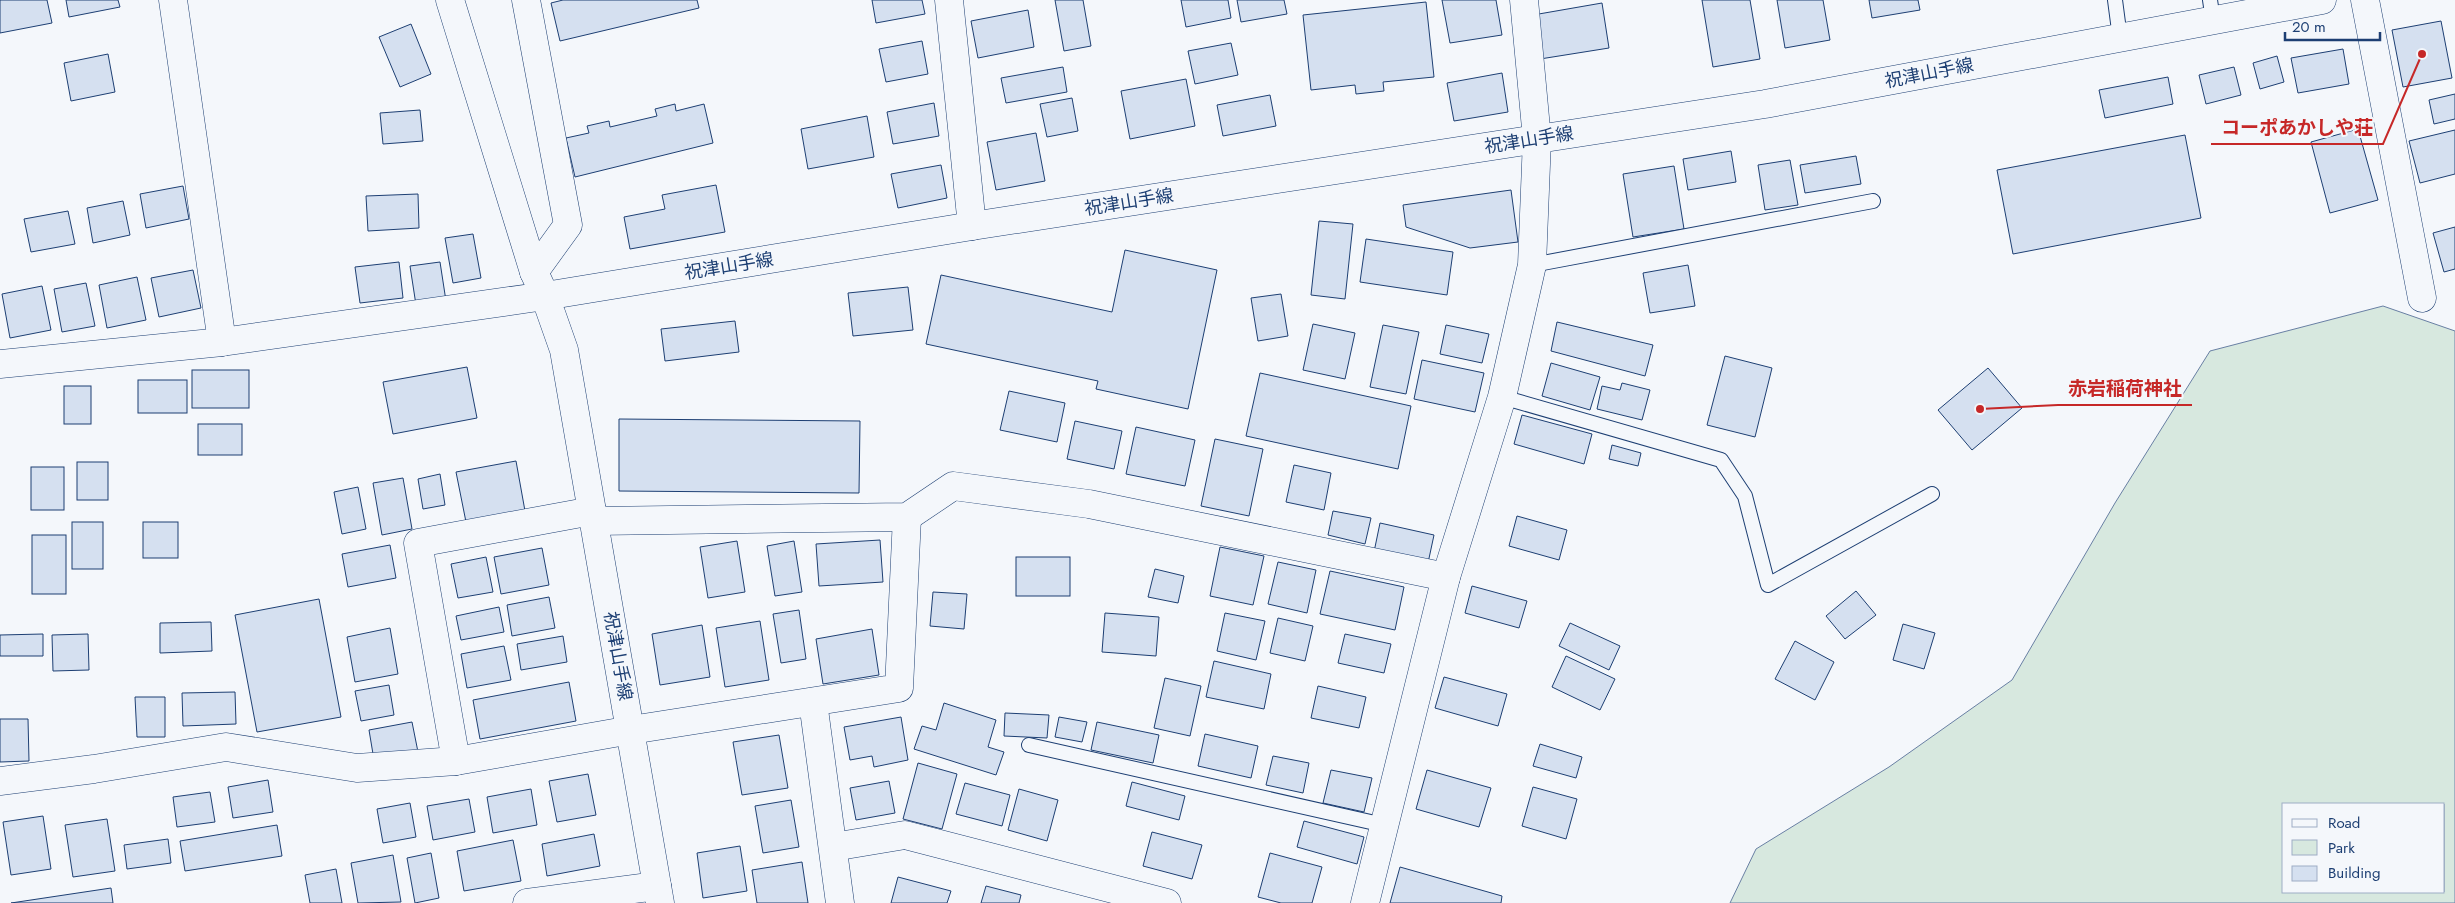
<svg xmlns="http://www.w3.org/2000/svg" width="2455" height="903" font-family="Jost,'Noto Sans JP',sans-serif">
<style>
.green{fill:#d7e8df;stroke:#687fa3;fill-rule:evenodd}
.building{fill:#d5e0f0;stroke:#1d3f73}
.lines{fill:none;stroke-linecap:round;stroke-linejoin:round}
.lane-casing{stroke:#1d3f73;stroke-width:16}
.street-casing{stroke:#1d3f73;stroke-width:29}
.secondary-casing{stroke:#1d3f73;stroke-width:29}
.lane{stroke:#f4f7fb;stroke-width:14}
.street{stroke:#f4f7fb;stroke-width:28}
.secondary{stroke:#f4f7fb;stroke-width:28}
.labels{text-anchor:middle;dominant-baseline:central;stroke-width:4;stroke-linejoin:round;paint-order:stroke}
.street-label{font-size:18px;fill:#1d3f73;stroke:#f4f7fb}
.leader{fill:none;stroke:#c62828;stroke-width:2}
.callout-dot{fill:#c62828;stroke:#f4f7fb;stroke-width:2}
.callout-label{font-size:19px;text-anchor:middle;font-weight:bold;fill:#c62828;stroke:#f4f7fb;stroke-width:4;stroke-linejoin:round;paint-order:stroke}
</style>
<rect width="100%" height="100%" fill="#f4f7fb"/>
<path class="green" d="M2383,306L2455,331V903H1730L1756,849L1889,767L2012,680L2115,503L2210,351ZM2284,804H2444V892H2284Z"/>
<g class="building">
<path d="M0,0H47L52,23L0,33Z"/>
<path d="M66,0H118L120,7L69,17Z"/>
<path d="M563,0H697L699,8L560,41L551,3Z"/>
<path d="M872,0H922L925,14L876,23Z"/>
<path d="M1055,0H1083L1091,46L1064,51Z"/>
<path d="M1181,0H1228L1231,18L1186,27Z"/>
<path d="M1237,0H1284L1287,14L1241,22Z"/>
<path d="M1442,0H1496L1502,35L1450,43Z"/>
<path d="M1702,0H1750L1760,59L1713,67Z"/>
<path d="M1777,0H1823L1830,40L1785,48Z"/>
<path d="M1869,0H1918L1920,10L1872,18Z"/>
<path d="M1426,2L1434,77L1383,82L1384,91L1356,94L1355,85L1311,90L1303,15Z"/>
<path d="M1602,3L1609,48L1540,59L1533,15Z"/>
<path d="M1028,10L1034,47L978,58L971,21Z"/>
<path d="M2441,21L2452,78L2403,87L2392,30Z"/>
<path d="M411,24L431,74L400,87L379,37Z"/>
<path d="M922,41L928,74L886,82L879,49Z"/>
<path d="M1231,43L1238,75L1195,84L1188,51Z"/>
<path d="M2343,49L2349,84L2298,93L2291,58Z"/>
<path d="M108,54L115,92L71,101L64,63Z"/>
<path d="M2277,56L2284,82L2260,89L2253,63Z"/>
<path d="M1063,67L1067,92L1006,103L1001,78Z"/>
<path d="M2234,67L2241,95L2206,104L2199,75Z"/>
<path d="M1502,73L1508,112L1454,121L1447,83Z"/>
<path d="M2168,77L2173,104L2105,118L2099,90Z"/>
<path d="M1186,79L1195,126L1130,139L1121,91Z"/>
<path d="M2455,94V119L2434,124L2429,100Z"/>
<path d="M1270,95L1276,126L1223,136L1217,105Z"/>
<path d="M1072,98L1078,131L1047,137L1040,104Z"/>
<path d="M934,103L939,136L893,144L887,112Z"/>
<path d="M675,104L676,111L704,104L713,143L575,177L566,138L589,133L587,126L609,121L610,127L657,116L655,109Z"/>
<path d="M420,110L423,141L383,144L380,113Z"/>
<path d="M867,116L874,157L808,169L801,129Z"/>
<path d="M2358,129L2378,200L2330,213L2311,142Z"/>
<path d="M2455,130V174L2420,183L2409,141Z"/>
<path d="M1036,133L1045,181L996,190L987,142Z"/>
<path d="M2185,135L2201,218L2013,254L1997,170Z"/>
<path d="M1731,151L1736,182L1688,190L1683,159Z"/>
<path d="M1856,156L1861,184L1805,193L1800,165Z"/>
<path d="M1790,160L1798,205L1765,210L1758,165Z"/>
<path d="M941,165L947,198L898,208L891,174Z"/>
<path d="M1674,166L1684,229L1633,237L1623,174Z"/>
<path d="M716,185L725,232L630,249L624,217L665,209L662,195Z"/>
<path d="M183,186L189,219L146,228L140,194Z"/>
<path d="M1511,190L1518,242L1470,248L1406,227L1403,205Z"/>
<path d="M418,194L419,228L368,231L366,196Z"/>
<path d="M123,201L130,235L93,243L87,208Z"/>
<path d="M68,211L75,244L31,252L24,219Z"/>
<path d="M1319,221L1353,224L1345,299L1311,295Z"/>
<path d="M2455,227V269L2444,272L2433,233Z"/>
<path d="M473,234L481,278L453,283L445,238Z"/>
<path d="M1366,239L1453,252L1447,295L1360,282Z"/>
<path d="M1125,250L1217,270L1188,409L1096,389L1098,381L926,344L941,275L1112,312Z"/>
<path d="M399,262L403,298L360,303L355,267Z"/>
<path d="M440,262L446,301L416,305L410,266Z"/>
<path d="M1688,265L1695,306L1650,313L1643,273Z"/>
<path d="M193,270L201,308L159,317L151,278Z"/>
<path d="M137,277L146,320L107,328L99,285Z"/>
<path d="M86,283L95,326L62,332L54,289Z"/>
<path d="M42,286L51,330L10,338L2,294Z"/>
<path d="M908,287L913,330L853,336L848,293Z"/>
<path d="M1281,294L1288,336L1258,341L1251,298Z"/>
<path d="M735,321L739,352L665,361L661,329Z"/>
<path d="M1557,322L1653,345L1645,376L1551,351Z"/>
<path d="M1313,324L1355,333L1345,379L1303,370Z"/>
<path d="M1383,325L1419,332L1406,394L1370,387Z"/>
<path d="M1446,325L1489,334L1482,363L1440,354Z"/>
<path d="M1725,356L1772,368L1755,437L1707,425Z"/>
<path d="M1422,360L1484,373L1475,412L1414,399Z"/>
<path d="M1551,363L1600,377L1590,410L1542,396Z"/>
<path d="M467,367L477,418L393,434L383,382Z"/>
<path d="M1988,368L2022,408L1972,450L1938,410Z"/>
<rect x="192" y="370" width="57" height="38"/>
<path d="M1260,373L1411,406L1398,469L1246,436Z"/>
<rect x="138" y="380" width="49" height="33"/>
<path d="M1622,383L1650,390L1642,420L1597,409L1602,386L1620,390Z"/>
<rect x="64" y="386" width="27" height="38"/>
<path d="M1009,391L1065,403L1057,442L1000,430Z"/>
<path d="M1522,415L1592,434L1584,464L1514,444Z"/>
<path d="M619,419L860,421L859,493L619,491Z"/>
<path d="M1075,421L1122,431L1114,469L1067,459Z"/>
<rect x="198" y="424" width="44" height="31"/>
<path d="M1136,427L1195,440L1185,486L1126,474Z"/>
<path d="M1215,439L1263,449L1249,516L1201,506Z"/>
<path d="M1612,445L1641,453L1638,466L1609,459Z"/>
<path d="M516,461L525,511L466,522L456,472Z"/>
<rect x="77" y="462" width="31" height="38"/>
<path d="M1294,465L1331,473L1324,510L1286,502Z"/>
<rect x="31" y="467" width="33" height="43"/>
<path d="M440,474L445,505L423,509L418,479Z"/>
<path d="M403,478L412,529L382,535L373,483Z"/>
<path d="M358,487L366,529L342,534L334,492Z"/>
<path d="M1333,511L1371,518L1365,544L1328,535Z"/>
<path d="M1517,516L1567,530L1559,560L1509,546Z"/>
<rect x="72" y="522" width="31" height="47"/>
<rect x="143" y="522" width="35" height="36"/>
<path d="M1380,523L1434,535L1428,563L1374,552Z"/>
<rect x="32" y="535" width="34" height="59"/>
<path d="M880,540L883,582L819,586L816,544Z"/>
<path d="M737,541L745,592L708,598L700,547Z"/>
<path d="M794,541L802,592L775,596L767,546Z"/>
<path d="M390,545L396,578L348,587L342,554Z"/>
<path d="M1220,547L1264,556L1253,605L1210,596Z"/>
<path d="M542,548L549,585L501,594L494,557Z"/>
<path d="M486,557L493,592L458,598L451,564Z"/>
<rect x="1016" y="557" width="54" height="39"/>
<path d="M1278,562L1316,570L1307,613L1268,604Z"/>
<path d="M1155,569L1184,576L1178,603L1148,597Z"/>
<path d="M1330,571L1404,587L1395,630L1320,614Z"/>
<path d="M1472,586L1527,601L1519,628L1465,613Z"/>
<path d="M1856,591L1876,615L1845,639L1826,616Z"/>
<path d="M933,592L967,594L964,629L930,626Z"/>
<path d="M549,597L555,628L512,636L507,605Z"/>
<path d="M319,599L341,717L257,732L235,615Z"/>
<path d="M499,607L504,632L461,640L456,616Z"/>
<path d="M799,610L806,659L781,663L773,614Z"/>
<path d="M1105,613L1159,617L1156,656L1102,652Z"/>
<path d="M1225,613L1265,621L1256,660L1217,651Z"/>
<path d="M1278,618L1313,626L1305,661L1270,653Z"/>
<path d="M760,621L769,680L725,687L716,628Z"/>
<path d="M211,622L212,651L160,653V623Z"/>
<path d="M1570,623L1620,646L1609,670L1559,646Z"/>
<path d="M1903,624L1935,633L1924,669L1893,660Z"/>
<path d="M702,625L710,677L660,685L652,634Z"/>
<path d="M390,628L398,674L355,682L347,637Z"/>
<path d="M872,629L879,675L823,684L816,639Z"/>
<path d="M43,634V656H0V635Z"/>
<path d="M88,634L89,670L53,671L52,635Z"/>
<path d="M1345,634L1391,644L1384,673L1338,663Z"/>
<path d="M563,636L567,662L521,670L517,644Z"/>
<path d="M1795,641L1834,662L1815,700L1775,679Z"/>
<path d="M504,646L511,680L467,688L461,654Z"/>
<path d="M1566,656L1615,679L1600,710L1552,687Z"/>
<path d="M1214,661L1271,674L1264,709L1206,697Z"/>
<path d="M1444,677L1507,694L1498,726L1435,708Z"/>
<path d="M1165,678L1201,686L1190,736L1154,728Z"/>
<path d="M569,682L576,721L480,739L473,700Z"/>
<path d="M389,685L394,715L361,721L355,691Z"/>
<path d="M1318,686L1366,697L1359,728L1311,718Z"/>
<path d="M235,692L236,724L183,726L182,693Z"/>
<path d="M135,697H165V737H137Z"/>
<path d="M944,703L996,720L988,747L1004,752L996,775L914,749L922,726L936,730Z"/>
<path d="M1005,713L1049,715L1047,738L1004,736Z"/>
<path d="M901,717L908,760L874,767L872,756L850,760L844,727Z"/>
<path d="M1059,717L1087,722L1082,742L1055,737Z"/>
<path d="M0,719H28L29,761L0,762Z"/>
<path d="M412,722L418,752L374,760L369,730Z"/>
<path d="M1097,722L1159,735L1153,763L1091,750Z"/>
<path d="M1205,734L1258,746L1251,778L1198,766Z"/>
<path d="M779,735L788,788L742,795L733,742Z"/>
<path d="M1540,744L1582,757L1576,778L1533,766Z"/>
<path d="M1273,756L1309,763L1303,793L1266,785Z"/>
<path d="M918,763L957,774L942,829L903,819Z"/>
<path d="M1331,770L1372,778L1364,812L1323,803Z"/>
<path d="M1427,770L1491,788L1479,827L1416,809Z"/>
<path d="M588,774L596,815L557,822L549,781Z"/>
<path d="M268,780L273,812L233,818L228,787Z"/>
<path d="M889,781L895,813L856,820L850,788Z"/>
<path d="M1132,782L1185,796L1179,820L1126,806Z"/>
<path d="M965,783L1010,795L1002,826L956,814Z"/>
<path d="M1533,787L1577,799L1566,839L1522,826Z"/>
<path d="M531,789L537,825L493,833L487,797Z"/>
<path d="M1019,789L1058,800L1047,841L1008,830Z"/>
<path d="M210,792L215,822L177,827L173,797Z"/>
<path d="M469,799L475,832L433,840L427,806Z"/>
<path d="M791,800L799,847L763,853L755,806Z"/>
<path d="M410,803L416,837L383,843L377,809Z"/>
<path d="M43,816L51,869L11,875L3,822Z"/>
<path d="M107,819L115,871L73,877L65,825Z"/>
<path d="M1304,821L1364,837L1357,864L1297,847Z"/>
<path d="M277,825L282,856L185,871L180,841Z"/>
<path d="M1152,832L1202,845L1192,879L1143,866Z"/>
<path d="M594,834L600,866L547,876L542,844Z"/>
<path d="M168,839L171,863L127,869L124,845Z"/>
<path d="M513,840L521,881L464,891L457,851Z"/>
<path d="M740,846L747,891L703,898L697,853Z"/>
<path d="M431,853L439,898L415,903L407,858Z"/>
<path d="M1270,853L1322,867L1312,903H1281L1258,897Z"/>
<path d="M393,855L401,902L358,903L351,863Z"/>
<path d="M802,862L808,903H757L752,870Z"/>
<path d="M1400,867L1502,896L1501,903H1390Z"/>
<path d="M336,869L342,903H310L305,875Z"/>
<path d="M898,877L951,891L947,903H891Z"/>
<path d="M986,886L1021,895L1019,903H981Z"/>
<path d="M111,888L113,903H11Z"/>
</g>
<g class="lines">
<g class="lane-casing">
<g id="lane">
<path d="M2115,0L2120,38"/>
<path d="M2210,0L2213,20"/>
<path d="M1532,265L1873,201"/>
<path d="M1502,397L1721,460L1745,496L1768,585L1932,494"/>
<path d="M1029,745L1384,825"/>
</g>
</g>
<g class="street-casing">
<g id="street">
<path d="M173,0L222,342"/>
<path d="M526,0L568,225L534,272"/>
<path d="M949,0L972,226"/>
<path d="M2365,0L2422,298"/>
<path d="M0,364L222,342L545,296"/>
<path d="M594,521L907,517L953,486L1089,504L1446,577"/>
<path d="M813,702L840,903"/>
<path d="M456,761L418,543L592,511"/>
<path d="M0,781L94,769L226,747L357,768L456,761L631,730L899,688L907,517"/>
<path d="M833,847L905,835L1167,903"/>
<path d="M527,903L657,886"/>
<path d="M1365,903L1446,577L1502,397L1532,265L1537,139L1524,0"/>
</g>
</g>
<g class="secondary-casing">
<g id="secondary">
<path d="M450,0L534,272L545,296"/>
<path d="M660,903L564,350L545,296L972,226L1765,104L2322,0"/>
</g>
</g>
<use href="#lane" class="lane"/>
<use href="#street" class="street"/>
<use href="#secondary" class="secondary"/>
</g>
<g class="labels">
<g class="street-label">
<text transform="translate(1929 73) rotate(-11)">祝津山手線</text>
<text transform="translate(1529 140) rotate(-9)">祝津山手線</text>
<text transform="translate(1129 202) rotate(-9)">祝津山手線</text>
<text transform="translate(729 266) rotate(-9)">祝津山手線</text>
<text transform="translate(618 656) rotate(80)">祝津山手線</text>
</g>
</g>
<path class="leader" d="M2422 54L2383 144H2211M1980 409L2058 405H2192"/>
<g class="callout-dot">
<circle cx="2422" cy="54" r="5"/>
<circle cx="1980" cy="409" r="5"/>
</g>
<g class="callout-label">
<text x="2297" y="134">コーポあかしや荘</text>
<text x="2125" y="395">赤岩稲荷神社</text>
</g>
<rect x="2282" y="803" width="162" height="90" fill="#f4f7fb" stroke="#9eadc5"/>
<rect x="2292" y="819" width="25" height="8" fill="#f4f7fb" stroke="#9eadc5"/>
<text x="2328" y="828" font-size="15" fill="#1d3f73">Road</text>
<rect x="2292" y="840" width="25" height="15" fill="#d7e8df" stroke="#9eadc5"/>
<text x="2328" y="853" font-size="15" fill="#1d3f73">Park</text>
<rect x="2292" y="866" width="25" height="15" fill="#d5e0f0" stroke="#9eadc5"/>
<text x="2328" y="878" font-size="15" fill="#1d3f73">Building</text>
<path d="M2285 32v8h95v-8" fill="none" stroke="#1d3f73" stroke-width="2.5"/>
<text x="2292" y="32" font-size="15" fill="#1d3f73" stroke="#f4f7fb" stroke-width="4" paint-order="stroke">20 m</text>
</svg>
